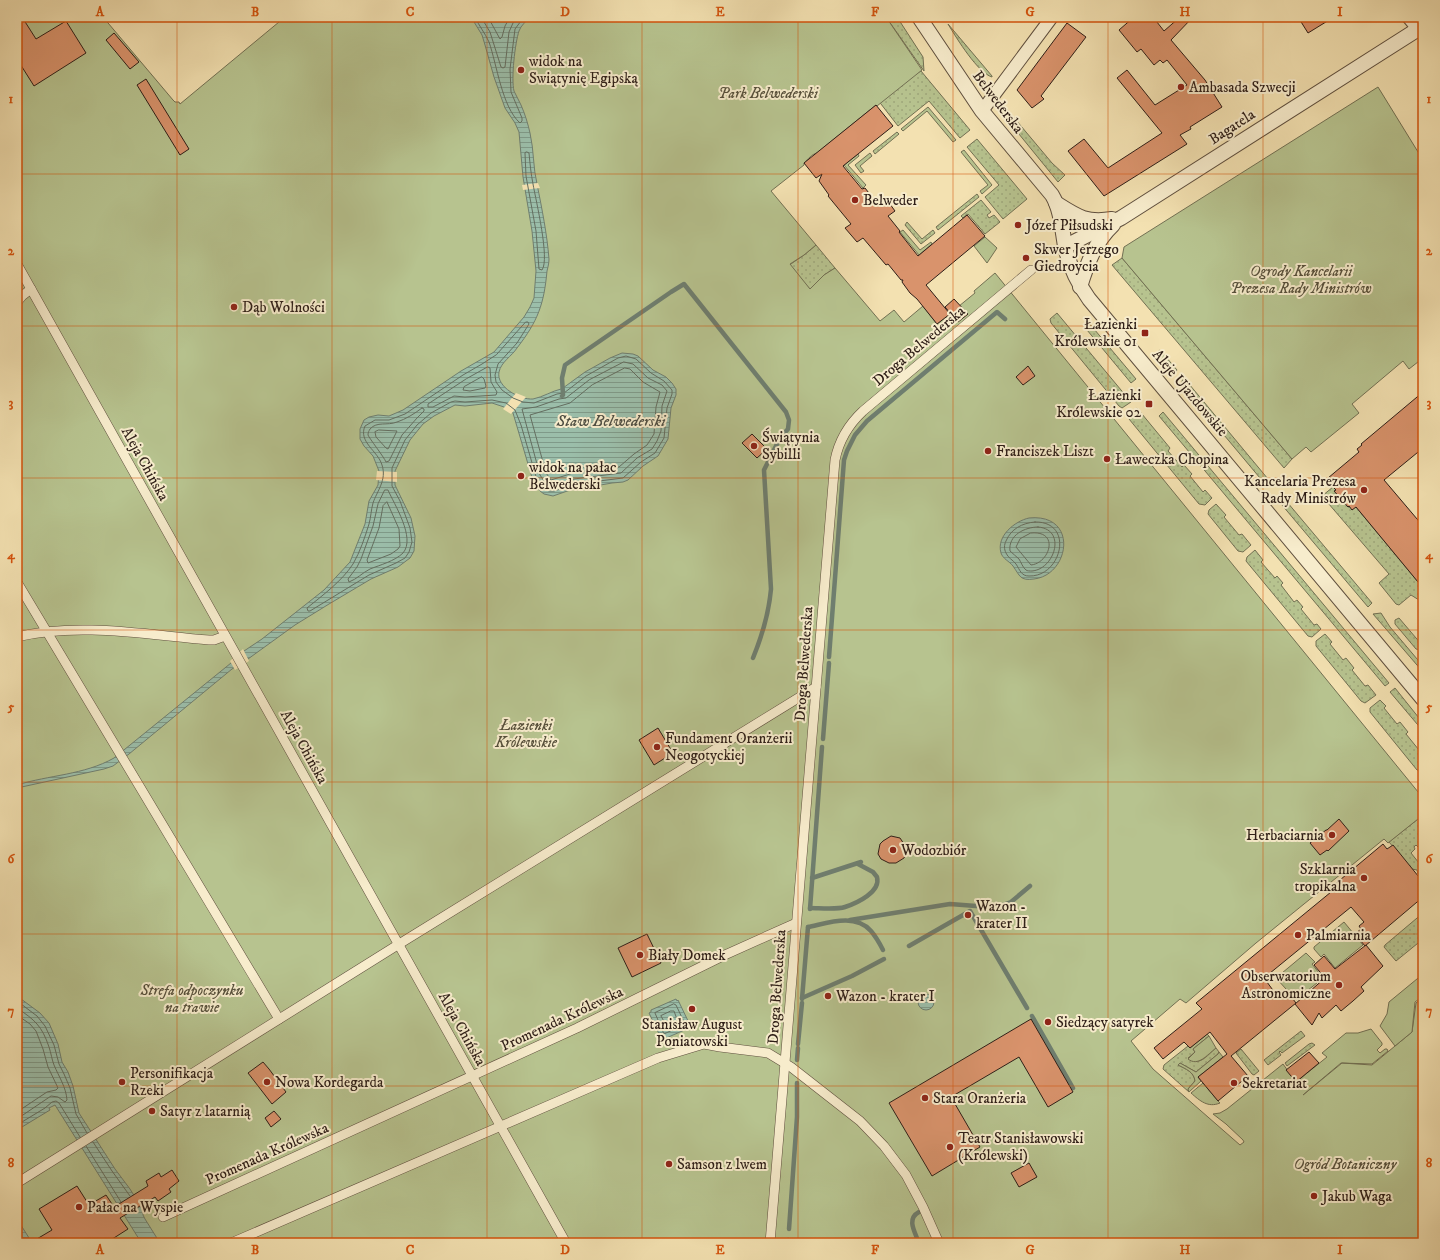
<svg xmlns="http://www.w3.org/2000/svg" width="1440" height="1260" font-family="'IM FELL DW Pica',serif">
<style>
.grass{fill:url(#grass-dots);stroke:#727053}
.green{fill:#b7c38f;stroke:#727053}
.water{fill:url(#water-rules);stroke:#6f7e6f}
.pier{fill:#f3e1b1}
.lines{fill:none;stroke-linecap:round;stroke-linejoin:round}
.shore{stroke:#646e60;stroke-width:1}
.stream{stroke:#6f7e6f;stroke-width:4.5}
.building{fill:#d9936c;stroke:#2e1e17}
.pedestrian-casing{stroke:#5f4f3e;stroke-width:10}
.minor-casing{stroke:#5f4f3e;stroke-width:14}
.tertiary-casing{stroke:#5f4f3e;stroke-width:16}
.pedestrian{stroke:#f7eccc;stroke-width:9}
.minor{stroke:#f7eccc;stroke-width:12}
.tertiary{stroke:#f7eccc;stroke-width:14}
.grid{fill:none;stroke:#d5530d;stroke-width:1;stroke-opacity:0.55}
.poi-dot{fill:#8f2418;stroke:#f7eccc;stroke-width:1.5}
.labels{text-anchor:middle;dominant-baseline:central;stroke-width:4;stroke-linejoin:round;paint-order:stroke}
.poi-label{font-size:15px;fill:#2e1e17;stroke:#f7eccc;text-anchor:start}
.park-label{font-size:15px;font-style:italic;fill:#57503b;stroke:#f7eccc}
.street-label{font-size:15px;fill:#2e1e17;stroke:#f7eccc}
.water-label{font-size:16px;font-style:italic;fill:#4f4e43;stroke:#f7eccc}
.neatline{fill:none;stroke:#d5530d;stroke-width:1.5}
.grid-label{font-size:13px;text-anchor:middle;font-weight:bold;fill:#d5530d}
</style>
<defs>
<pattern id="grass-dots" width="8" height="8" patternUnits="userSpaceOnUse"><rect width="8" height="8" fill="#b7c38f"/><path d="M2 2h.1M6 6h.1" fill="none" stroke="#9ea77b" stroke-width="1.8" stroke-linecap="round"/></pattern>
<pattern id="water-rules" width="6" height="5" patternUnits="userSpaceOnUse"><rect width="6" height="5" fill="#9bbeaa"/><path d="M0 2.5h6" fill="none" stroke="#7f9a89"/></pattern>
</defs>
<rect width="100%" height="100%" fill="#f3e1b1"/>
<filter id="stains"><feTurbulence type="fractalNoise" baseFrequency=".005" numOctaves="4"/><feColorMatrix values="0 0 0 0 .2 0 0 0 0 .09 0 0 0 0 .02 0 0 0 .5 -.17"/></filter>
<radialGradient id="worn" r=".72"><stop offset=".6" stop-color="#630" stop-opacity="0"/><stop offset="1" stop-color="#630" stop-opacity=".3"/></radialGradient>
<g class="grass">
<path d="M886,17H897L923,57L924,71Z"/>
<path d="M948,24L992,76V77C978,73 957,39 948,24Z"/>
<path d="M921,71L970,130L960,138L929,101L898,126L874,95Z"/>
<path d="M1000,101L1052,163L1065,175L1058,182L1001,112L999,106Z"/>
<path d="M897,132L899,134L875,154L873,151Z"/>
<path d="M977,139L1027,199L1003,219L985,197L999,185L967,147Z"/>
<path d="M870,153L872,156L860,166L864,171L861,173L855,165Z"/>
<path d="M977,194L979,197L938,230L936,227Z"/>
<path d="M981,200L991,212L987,215L989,218L994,215L1000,222L985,234L968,214L963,218L961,216Z"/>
<path d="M907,222L922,239L933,230L935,233L921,244L905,225Z"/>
<path d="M816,245L835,268L824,275L810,289L788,266L804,255Z"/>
<path d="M1122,258L1292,459L1284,468L1112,265Z"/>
<path d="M1057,313L1131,402L1122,408L1119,406L1051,323L1050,319Z"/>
<path d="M1089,323L1136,379L1131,383L1087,330L1086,327Z"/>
<path d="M1160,350L1177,370L1174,374L1172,373L1156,353Z"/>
<path d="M1184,378L1273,485L1268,486L1265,484L1183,386L1182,381Z"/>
<path d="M1137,408L1170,448L1168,451L1182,467L1184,465L1192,474L1190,476L1203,492L1205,490L1212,498L1205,505L1199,504L1129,419V415Z"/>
<path d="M1163,412L1389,683L1385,686L1159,416Z"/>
<path d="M1333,487L1336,490L1335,491L1348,507H1356L1423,588V596L1419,600L1411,595L1399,605L1396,604L1379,583L1389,574L1322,496Z"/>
<path d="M1282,496L1372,603L1368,607L1282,505L1280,499Z"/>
<path d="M1216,504L1226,515L1224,517L1239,535L1242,534L1251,545L1243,552L1238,551L1208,514L1209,510Z"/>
<path d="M1255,550L1263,560L1261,562L1275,578L1277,576L1283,583L1281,585L1294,602L1297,600L1303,607L1301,609L1314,625L1317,624L1321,629L1312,637L1308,636L1246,561L1247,557Z"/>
<path d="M1381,613L1390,627L1423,666V672L1373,614Z"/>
<path d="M1399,618L1422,645L1420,650L1416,649L1395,624V620Z"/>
<path d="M1325,634L1332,642L1330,644L1343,660L1346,658L1354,668L1352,670L1365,686L1368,685L1376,695L1365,703L1361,701L1316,646V641Z"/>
<path d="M1395,688L1423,723V731L1390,692Z"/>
<path d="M1380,700L1386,706L1384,708L1397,724L1400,722L1408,732L1406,734L1419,750L1422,749L1423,750L1422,771L1417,770L1370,712V708Z"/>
<path d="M1423,815V843L1418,847L1416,845L1414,847L1415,849L1411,853L1423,868V880L1418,874L1417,870L1412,869L1389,842Z"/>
<path d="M1423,913V939L1396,961L1384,947L1385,945Z"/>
<path d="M1301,1031L1305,1036L1282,1053L1280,1051L1279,1052L1281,1055L1268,1065L1264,1060Z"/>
<path d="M1207,1034L1209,1036L1193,1049L1195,1052L1188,1058C1201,1066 1205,1057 1216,1048L1219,1052L1218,1054L1196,1072L1180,1063L1178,1065C1186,1069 1194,1072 1195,1081L1188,1089L1189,1092L1163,1069L1164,1065L1188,1046L1190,1048Z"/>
<path d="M1312,1043L1315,1045L1287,1066L1285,1063L1309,1044Z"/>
<path d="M1241,1049L1259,1071L1254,1075L1252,1074L1236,1053Z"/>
</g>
<g class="green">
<path d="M17,17H103L173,100L175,102H179L180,104L285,17H886L922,70L877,106L876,105L817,153C812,154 808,159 804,163V165L771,191L816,245L804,255L790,264L810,289L824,275L835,268L880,321L894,310L904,322L923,306L937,324L975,293L974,291L995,273L1423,798V815L1388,843L1384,839L1256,943L1186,1003L1180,999L1131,1041L1153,1069L1240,1145L1244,1142L1243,1140L1226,1124L1213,1114L1220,1113L1227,1109L1283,1064L1296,1082L1327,1057L1322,1053L1346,1033H1358L1371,1029L1382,1043V1045L1377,1050L1380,1053L1385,1049H1387L1388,1051L1372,1064L1341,1063L1303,1095L1342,1063L1372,1065L1412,1032L1416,1003L1423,997V1243H17Z"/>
<path d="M1378,87L1423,160V358L1409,369L1403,361L1352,404L1359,413L1311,452L1306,447L1292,459L1122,258L1124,247Z"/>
<path d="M928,107L956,140L953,142L927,111L903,131L901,129Z"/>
<path d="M964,150L992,185L982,194L980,191L988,185L961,152Z"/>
<path d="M858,154L859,156L848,165L866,185L863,188L844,165Z"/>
<path d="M903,230L920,250L931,242L932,244L919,255L900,232Z"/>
<path d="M985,237L997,248L987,263L974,246Z"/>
<path d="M1344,922L1363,945L1335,968L1324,954L1321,957L1314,949V947Z"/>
<path d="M1306,953L1315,962L1312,964L1323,978L1296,1000L1276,978Z"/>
<path d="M1423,974V996L1415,1002L1412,1032L1395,1046L1380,1026L1387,1014L1389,1002Z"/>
<path d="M1209,1036L1216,1048C1207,1055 1198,1067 1188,1059L1195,1052L1193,1049Z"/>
<path d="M1219,1052L1223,1057L1198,1077L1201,1081L1189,1092L1188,1089L1195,1081C1194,1072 1186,1069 1178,1065L1180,1063L1196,1072L1218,1054Z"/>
<path d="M1203,1083L1218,1101L1220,1103C1208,1108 1200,1101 1191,1093Z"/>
</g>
<g class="water">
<path d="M471,17H530C526,22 521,25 519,31C515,43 511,79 514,91C516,96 519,100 521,105C525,114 528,124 530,133C534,150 533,168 537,184C542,209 547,234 549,259C549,263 548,267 547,271C544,304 538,321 517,348C512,356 501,362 499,372C496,387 520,400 533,399C543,397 552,391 561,389L563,391L564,390L563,388L585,372L610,358L622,353L633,354L638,356L653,370L666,377L672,383L676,389V395L671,408L668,439L658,456L643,466L628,480L623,482L612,483L595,486L576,488L553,496L544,494L540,491L535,486L533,481L513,413L504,407L492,403L465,406L455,405L434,416L423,424L410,440L395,471V485L411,518L415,536L414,551L410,558L398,567L371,579L329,604L295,625L248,659L232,669L129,754L113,766L104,769L17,788V785C49,775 84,775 114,758L231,663L244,651L262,639L324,590L350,562L365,524L369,501L378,485L379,471L373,456L364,446L360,439V429L364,420L369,417L378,415L389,416L403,410L461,371L494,352L524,317L530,307L534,298L536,271L532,231L523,177L519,132L515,123L505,108L494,77L485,45L482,35Z"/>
<path d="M1029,518C1079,513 1070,575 1034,579C1020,581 1020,576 1013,566C1009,561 1003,559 1001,553C996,536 1015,521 1029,518Z"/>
<circle cx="926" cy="1002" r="8"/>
<path d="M17,996L40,1013L49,1023L58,1044L62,1062L68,1072L73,1086L79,1113L115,1169L130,1189L143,1210V1215L145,1219L160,1243H133L139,1239L55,1105L49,1108L50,1110L17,1130Z"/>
<path d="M676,999L677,1001L678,1000L690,1025L688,1026L689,1028L664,1039L662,1037L661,1038L649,1013L651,1012V1010Z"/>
<path d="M17,1219L31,1241L32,1243H17Z"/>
</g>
<g class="pier">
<path d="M538,183L540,188L523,190L522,185Z"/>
<path d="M516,393L526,397L511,414L503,409Z"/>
<path d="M377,471L397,472V482L376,480Z"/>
<path d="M243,649L249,661L235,670L230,661Z"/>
</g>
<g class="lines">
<g class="shore">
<path d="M475,17C479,26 485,33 489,42C497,65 502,107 520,123L522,121V118L511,92L510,69L515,29L524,17"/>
<path d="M481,17L490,32L501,67L503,68L505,67L509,32L513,23L517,17"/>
<path d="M488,17L500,39L502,37L505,26L510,17"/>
<path d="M527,152L529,153C530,164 531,174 533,184C536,201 550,259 542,270L539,269L536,231L526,176L525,153Z"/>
<path d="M526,322H528L529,324L517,343L498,364L495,375L496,382L502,390L513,398L523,402L534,403L557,394L564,393L586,376L618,358L626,356L636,359L651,373L664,381L672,390V394L667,408L664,438L655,453L641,462L623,478L575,484L554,491H549L542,488L537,480L521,425L515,410L506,403L492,400L465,402L455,401L451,402L431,413L417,425L405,440L392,468V486L400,501L410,528L412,542L409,552L405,558L396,563L369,575L310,611H308L307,608C323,595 342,581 353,564C360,552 365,537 369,524C371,517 371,510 373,503C377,491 387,480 382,465C378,451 358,442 365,426L375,420H389L405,414L463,375L482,364L496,355Z"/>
<path d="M624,362L633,364L648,378L662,385L667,391L662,406L661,431L657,441L652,449L637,458L621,473L574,479L553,486L546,484L540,475L522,409L536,407L559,399L566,398L589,380Z"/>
<path d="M488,367L490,368L491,382L497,392L496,395L465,397L454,396L433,407H428V404L466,379Z"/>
<path d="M625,368L630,369L643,382L660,392L656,407L654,434L647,445L634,454L619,467L573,473L551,480L546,473L530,415L570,403L592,385Z"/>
<path d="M482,377L484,379L486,386L485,388L470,391L463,390L464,387Z"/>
<path d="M422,408L424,409V411L417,418L402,435L389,461L386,462C384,457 369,438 368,435C368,432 369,431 370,429C377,421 387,426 397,422C406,419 414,414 422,408Z"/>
<path d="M379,430L397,431L388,449L386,448L376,437L375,432Z"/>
<path d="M385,490H388C394,504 416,538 403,553C395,561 380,565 370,569C362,573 357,579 349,582L348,579L357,567L361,559L373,526L378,504Z"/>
<path d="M387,502L399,529L400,546L398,549L391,554L368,563L367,560L379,528L383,506Z"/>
<path d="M1035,522C1075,521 1062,577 1029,576C1021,576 1020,570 1016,564C1013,560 1008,558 1006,553C1004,549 1004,545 1006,541C1011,529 1022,523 1035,522Z"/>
<path d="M1038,527C1067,529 1055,569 1032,571C1030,571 1027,571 1026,570C1023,568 1021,562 1019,559C1016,556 1013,554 1010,551C1008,535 1025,527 1038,527Z"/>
<path d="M1031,533C1060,530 1050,563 1031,565L1016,547L1020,539Z"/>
<path d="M17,1001L37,1016L45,1026L54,1045L59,1064L64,1074L70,1088L76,1114L87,1133"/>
<path d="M674,1004L676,1005L685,1024L664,1034L655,1013Z"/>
<path d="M17,1008C35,1020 42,1026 49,1047C51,1053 52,1060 54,1065C59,1077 66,1087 67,1100L65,1102L58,1097L51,1096L17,1119"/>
<path d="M671,1011H674L678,1022L667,1027L661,1016Z"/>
<path d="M17,1015L30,1024L36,1031L43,1049L48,1067L58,1088L56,1090L47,1092L17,1112"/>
<path d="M17,1125L45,1108L52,1102L56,1101L59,1103L80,1137"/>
<path d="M93,1142L112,1171L130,1196"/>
<path d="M86,1146L121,1202"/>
</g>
<g class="stream">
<path d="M562,396L563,395L562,378L565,365L671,292L684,284L786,412L789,420L788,429L780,438L764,470L771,589C769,612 762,636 753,658"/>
<path d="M829,657L844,460L847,451L855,435L867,421L997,312L1005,319"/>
<path d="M823,739L829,663"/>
<path d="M812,878L861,862"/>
<path d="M810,908C819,908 836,910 845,907C857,903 881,892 877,877L873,872L858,864"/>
<path d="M810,909L822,747"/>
<path d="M850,920L950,904L989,907L1000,906L1011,902L1030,886"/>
<path d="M808,927C828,923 855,913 871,931C876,937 880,944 883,950"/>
<path d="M909,946L970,911L1027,1008"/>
<path d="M802,998L852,976L884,959"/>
<path d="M802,999L808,927"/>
<path d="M1032,1016L1073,1088"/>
<path d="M798,1044L802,1003"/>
<path d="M797,1060L798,1048"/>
<path d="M919,1212C906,1219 915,1232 919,1243"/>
<path d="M789,1229L797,1117V1083"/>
<path d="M787,1243L788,1240"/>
</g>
</g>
<g class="building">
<path d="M17,17H22L36,39L66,21L86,53L34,86L17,59Z"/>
<path d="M1134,17H1153L1164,31L1180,17H1193L1171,40L1205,80L1222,107L1190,127L1191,129L1180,135L1187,144L1104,196L1068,151L1084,139L1108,168L1162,133L1117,78L1127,70L1155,105L1187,85L1167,60L1163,63L1160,60L1154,65L1141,49L1137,52L1119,30Z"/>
<path d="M1298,17H1334L1308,33Z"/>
<path d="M1067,23L1086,37L1041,96L1044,99L1032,108L1017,90Z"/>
<path d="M114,33L139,62L130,69L106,40Z"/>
<path d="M146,79L189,149L180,155L137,85Z"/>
<path d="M876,105L893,126L843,166L862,189L865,188L876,202L883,196L887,200L895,211L888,216L900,231L899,232L918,256L967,215L985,236L926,285L950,314L937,324L917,299L910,293L902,282L903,280H901L888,264L886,265L863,238L857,242L845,228L851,224L828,196L829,195L819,181L822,174L816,178L804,163Z"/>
<path d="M954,299L968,314L958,322L945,307Z"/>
<path d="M1028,366L1035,376L1023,385L1016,377Z"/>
<path d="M1423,392V448L1384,480L1423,526V588L1356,507L1352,510L1349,506L1348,507L1334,491L1336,490L1333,487L1334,485L1328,478L1359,452L1357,449L1362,445L1361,444Z"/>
<path d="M752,434L767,449L757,458L742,443Z"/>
<path d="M658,728L673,753L654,765L639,740Z"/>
<path d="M1339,819L1349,831L1328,851L1327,850L1320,855L1310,843L1326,830H1327Z"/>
<path d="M891,836L900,838L906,847V854L904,858L896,863H889L881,859L878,854L880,844L883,841Z"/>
<path d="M1383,844L1387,849L1393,845L1423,882V897L1365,946L1355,934L1361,929L1359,926L1364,922L1351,907L1264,978L1278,997L1286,990L1296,1003L1231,1056L1248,1076L1218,1101L1198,1077L1227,1054L1210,1032L1190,1048L1184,1042L1163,1059L1154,1048L1202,1009L1196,1003L1331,892L1328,890Z"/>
<path d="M647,934L661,963L632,977L618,948Z"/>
<path d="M1366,945L1383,966L1361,987L1364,991L1353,1001L1341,1011L1336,1005L1322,1018L1319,1013L1312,1025L1295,1004L1325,978L1314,965L1324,956L1335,969Z"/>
<path d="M1031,1019L1073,1092L1048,1107L1019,1057L951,1097L980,1147L932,1176L889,1103Z"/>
<path d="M1309,1052L1319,1063L1296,1082L1286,1070Z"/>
<path d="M263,1062L269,1069L286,1092L272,1104L248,1073Z"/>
<path d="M274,1111L281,1119L271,1127L265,1118Z"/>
<path d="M1029,1163L1037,1177L1019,1187L1011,1173Z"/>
<path d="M172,1170L179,1181L169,1189L171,1192L158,1201L155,1197L120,1218L128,1229L106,1243H30L52,1230L39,1209L77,1186L89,1205L106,1195L114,1207L148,1186L146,1181L159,1173L161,1177Z"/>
</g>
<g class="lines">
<g class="pedestrian-casing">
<g id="pedestrian">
<path d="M17,264L566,1243"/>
<path d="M17,302L22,296L31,289"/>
<path d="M17,582L279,1019"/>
<path d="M17,637C78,622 147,635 209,640H214L225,636"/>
<path d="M17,1183L404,941L816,687"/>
<path d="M163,1217L577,1028L727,954L796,923"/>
<path d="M231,1243L658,1058L704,1044L720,1047L768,1053L791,1067L860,1121L884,1146L906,1175L923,1207L939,1243"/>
<path d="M770,1243L835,460C839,440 848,425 863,411L1031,270"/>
</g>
</g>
<g class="minor-casing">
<g id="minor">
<path d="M1408,17L1418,29"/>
<path d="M982,111L1052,17"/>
</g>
</g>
<g class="tertiary-casing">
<g id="tertiary">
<path d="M919,17L982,111L1052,195C1061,210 1062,229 1065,246C1069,266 1077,282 1089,299L1423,699"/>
<path d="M1056,203C1078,217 1086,223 1112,219"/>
<path d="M1066,246L1121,218L1423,26"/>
<path d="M1080,287C1087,264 1095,242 1113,225"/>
</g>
</g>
<use href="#pedestrian" class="pedestrian"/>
<use href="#minor" class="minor"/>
<use href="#tertiary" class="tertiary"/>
</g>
<path class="grid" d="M177,17V1243M332,17V1243M487,17V1243M642,17V1243M798,17V1243M953,17V1243M1108,17V1243M1263,17V1243M17,174H1423M17,326H1423M17,478H1423M17,630H1423M17,782H1423M17,934H1423M17,1086H1423"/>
<g class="poi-dot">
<circle cx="521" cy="70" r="4"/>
<circle cx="1181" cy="87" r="4"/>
<circle cx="855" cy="200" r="4"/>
<circle cx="1018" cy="225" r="4"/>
<circle cx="1026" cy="258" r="4"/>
<circle cx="234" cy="307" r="4"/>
<rect x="1141" y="329" width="8" height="8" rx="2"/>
<rect x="1145" y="400" width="8" height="8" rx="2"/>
<circle cx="754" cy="446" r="4"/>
<circle cx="988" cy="451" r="4"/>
<circle cx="1107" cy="459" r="4"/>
<circle cx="521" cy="476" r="4"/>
<circle cx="1364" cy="490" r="4"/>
<circle cx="657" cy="747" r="4"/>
<circle cx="1332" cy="835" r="4"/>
<circle cx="893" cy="850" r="4"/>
<circle cx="1364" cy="878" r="4"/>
<circle cx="968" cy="915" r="4"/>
<circle cx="1298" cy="935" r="4"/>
<circle cx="640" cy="955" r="4"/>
<circle cx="1339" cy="985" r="4"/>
<circle cx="828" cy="996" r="4"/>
<circle cx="692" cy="1009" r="4"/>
<circle cx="1048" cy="1022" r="4"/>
<circle cx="122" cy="1082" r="4"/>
<circle cx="267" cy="1082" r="4"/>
<circle cx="1234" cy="1083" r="4"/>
<circle cx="925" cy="1098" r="4"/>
<circle cx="152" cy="1111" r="4"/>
<circle cx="950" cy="1147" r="4"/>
<circle cx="669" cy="1164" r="4"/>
<circle cx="1314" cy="1196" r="4"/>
<circle cx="79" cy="1207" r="4"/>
</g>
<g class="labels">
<g class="poi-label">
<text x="529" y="61">widok na<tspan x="529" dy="17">Swiątynię Egipską</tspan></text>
<text x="1189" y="87">Ambasada Szwecji</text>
<text x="863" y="200">Belweder</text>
<text x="1026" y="225">Józef Piłsudski</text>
<text x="1034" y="249">Skwer Jerzego<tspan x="1034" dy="17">Giedroycia</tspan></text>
<text x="242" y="307">Dąb Wolności</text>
<text x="1137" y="324" text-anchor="end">Łazienki<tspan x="1137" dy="17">Królewskie 01</tspan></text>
<text x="1141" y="395" text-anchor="end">Łazienki<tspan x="1141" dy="17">Królewskie 02</tspan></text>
<text x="762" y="437">Świątynia<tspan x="762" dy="17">Sybilli</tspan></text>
<text x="996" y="451">Franciszek Liszt</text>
<text x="1115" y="459">Ławeczka Chopina</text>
<text x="529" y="467">widok na pałac<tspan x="529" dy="17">Belwederski</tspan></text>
<text x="1356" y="481" text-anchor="end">Kancelaria Prezesa<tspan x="1356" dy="17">Rady Ministrów</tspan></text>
<text x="665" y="738">Fundament Oranżerii<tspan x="665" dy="17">Neogotyckiej</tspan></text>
<text x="1324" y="835" text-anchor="end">Herbaciarnia</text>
<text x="901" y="850">Wodozbiór</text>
<text x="1356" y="869" text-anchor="end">Szklarnia<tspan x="1356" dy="17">tropikalna</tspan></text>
<text x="976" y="906">Wazon -<tspan x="976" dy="17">krater II</tspan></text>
<text x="1306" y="935">Palmiarnia</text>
<text x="648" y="955">Biały Domek</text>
<text x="1331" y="976" text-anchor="end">Obserwatorium<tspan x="1331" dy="17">Astronomiczne</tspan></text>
<text x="836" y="996">Wazon - krater I</text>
<text x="1056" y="1022">Siedzący satyrek</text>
<text x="692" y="1024" text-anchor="middle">Stanisław August<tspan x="692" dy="17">Poniatowski</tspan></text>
<text x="130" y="1073">Personifikacja<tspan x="130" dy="17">Rzeki</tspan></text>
<text x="275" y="1082">Nowa Kordegarda</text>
<text x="1242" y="1083">Sekretariat</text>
<text x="933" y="1098">Stara Oranżeria</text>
<text x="160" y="1111">Satyr z latarnią</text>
<text x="958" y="1138">Teatr Stanisławowski<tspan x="958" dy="17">(Królewski)</tspan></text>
<text x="677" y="1164">Samson z lwem</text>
<text x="1322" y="1196">Jakub Waga</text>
<text x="87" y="1207">Pałac na Wyspie</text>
</g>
<g class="park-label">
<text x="768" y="93">Park Belwederski</text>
<text x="1301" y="271">Ogrody Kancelarii<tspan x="1301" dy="17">Prezesa Rady Ministrów</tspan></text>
<text x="526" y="725">Łazienki<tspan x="526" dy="17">Królewskie</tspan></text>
<text x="192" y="990">Strefa odpoczynku<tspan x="192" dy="17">na trawie</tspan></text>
<text x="1345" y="1164">Ogród Botaniczny</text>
</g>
<g class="street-label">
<text transform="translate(998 102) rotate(53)">Belwederska</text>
<text transform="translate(1232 127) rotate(-33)">Bagatela</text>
<text transform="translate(919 346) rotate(-40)">Droga Belwederska</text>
<text transform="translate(1190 393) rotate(50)">Aleje Ujazdowskie</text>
<text transform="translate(145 464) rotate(61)">Aleja Chińska</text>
<text transform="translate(804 664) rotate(-86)">Droga Belwederska</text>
<text transform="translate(304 747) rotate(61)">Aleja Chińska</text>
<text transform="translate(777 987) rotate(-86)">Droga Belwederska</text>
<text transform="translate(562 1019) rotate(-25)">Promenada Królewska</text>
<text transform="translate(462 1029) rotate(61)">Aleja Chińska</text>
<text transform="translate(267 1154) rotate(-24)">Promenada Królewska</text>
</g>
<g class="water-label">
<text x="611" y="421">Staw Belwederski</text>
</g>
</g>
<rect width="1440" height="1260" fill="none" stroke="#f3e1b1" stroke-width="44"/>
<rect x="22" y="22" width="1396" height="1216" class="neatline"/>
<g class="grid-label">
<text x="100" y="16">A</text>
<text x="255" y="16">B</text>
<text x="410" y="16">C</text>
<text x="565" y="16">D</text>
<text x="720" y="16">E</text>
<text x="875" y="16">F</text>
<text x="1030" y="16">G</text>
<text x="1185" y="16">H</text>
<text x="1340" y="16">I</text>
<text x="11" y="103">1</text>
<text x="1429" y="103">1</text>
<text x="11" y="255">2</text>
<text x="1429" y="255">2</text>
<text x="11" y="407">3</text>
<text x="1429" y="407">3</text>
<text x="11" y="559">4</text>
<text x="1429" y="559">4</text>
<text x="11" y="711">5</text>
<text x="1429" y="711">5</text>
<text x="11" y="863">6</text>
<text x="1429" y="863">6</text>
<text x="11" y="1015">7</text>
<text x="1429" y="1015">7</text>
<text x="11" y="1167">8</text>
<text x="1429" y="1167">8</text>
<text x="100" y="1254">A</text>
<text x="255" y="1254">B</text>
<text x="410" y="1254">C</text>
<text x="565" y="1254">D</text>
<text x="720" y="1254">E</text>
<text x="875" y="1254">F</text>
<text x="1030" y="1254">G</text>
<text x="1185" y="1254">H</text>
<text x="1340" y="1254">I</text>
</g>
<rect width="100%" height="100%" filter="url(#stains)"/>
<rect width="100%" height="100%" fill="url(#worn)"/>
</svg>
